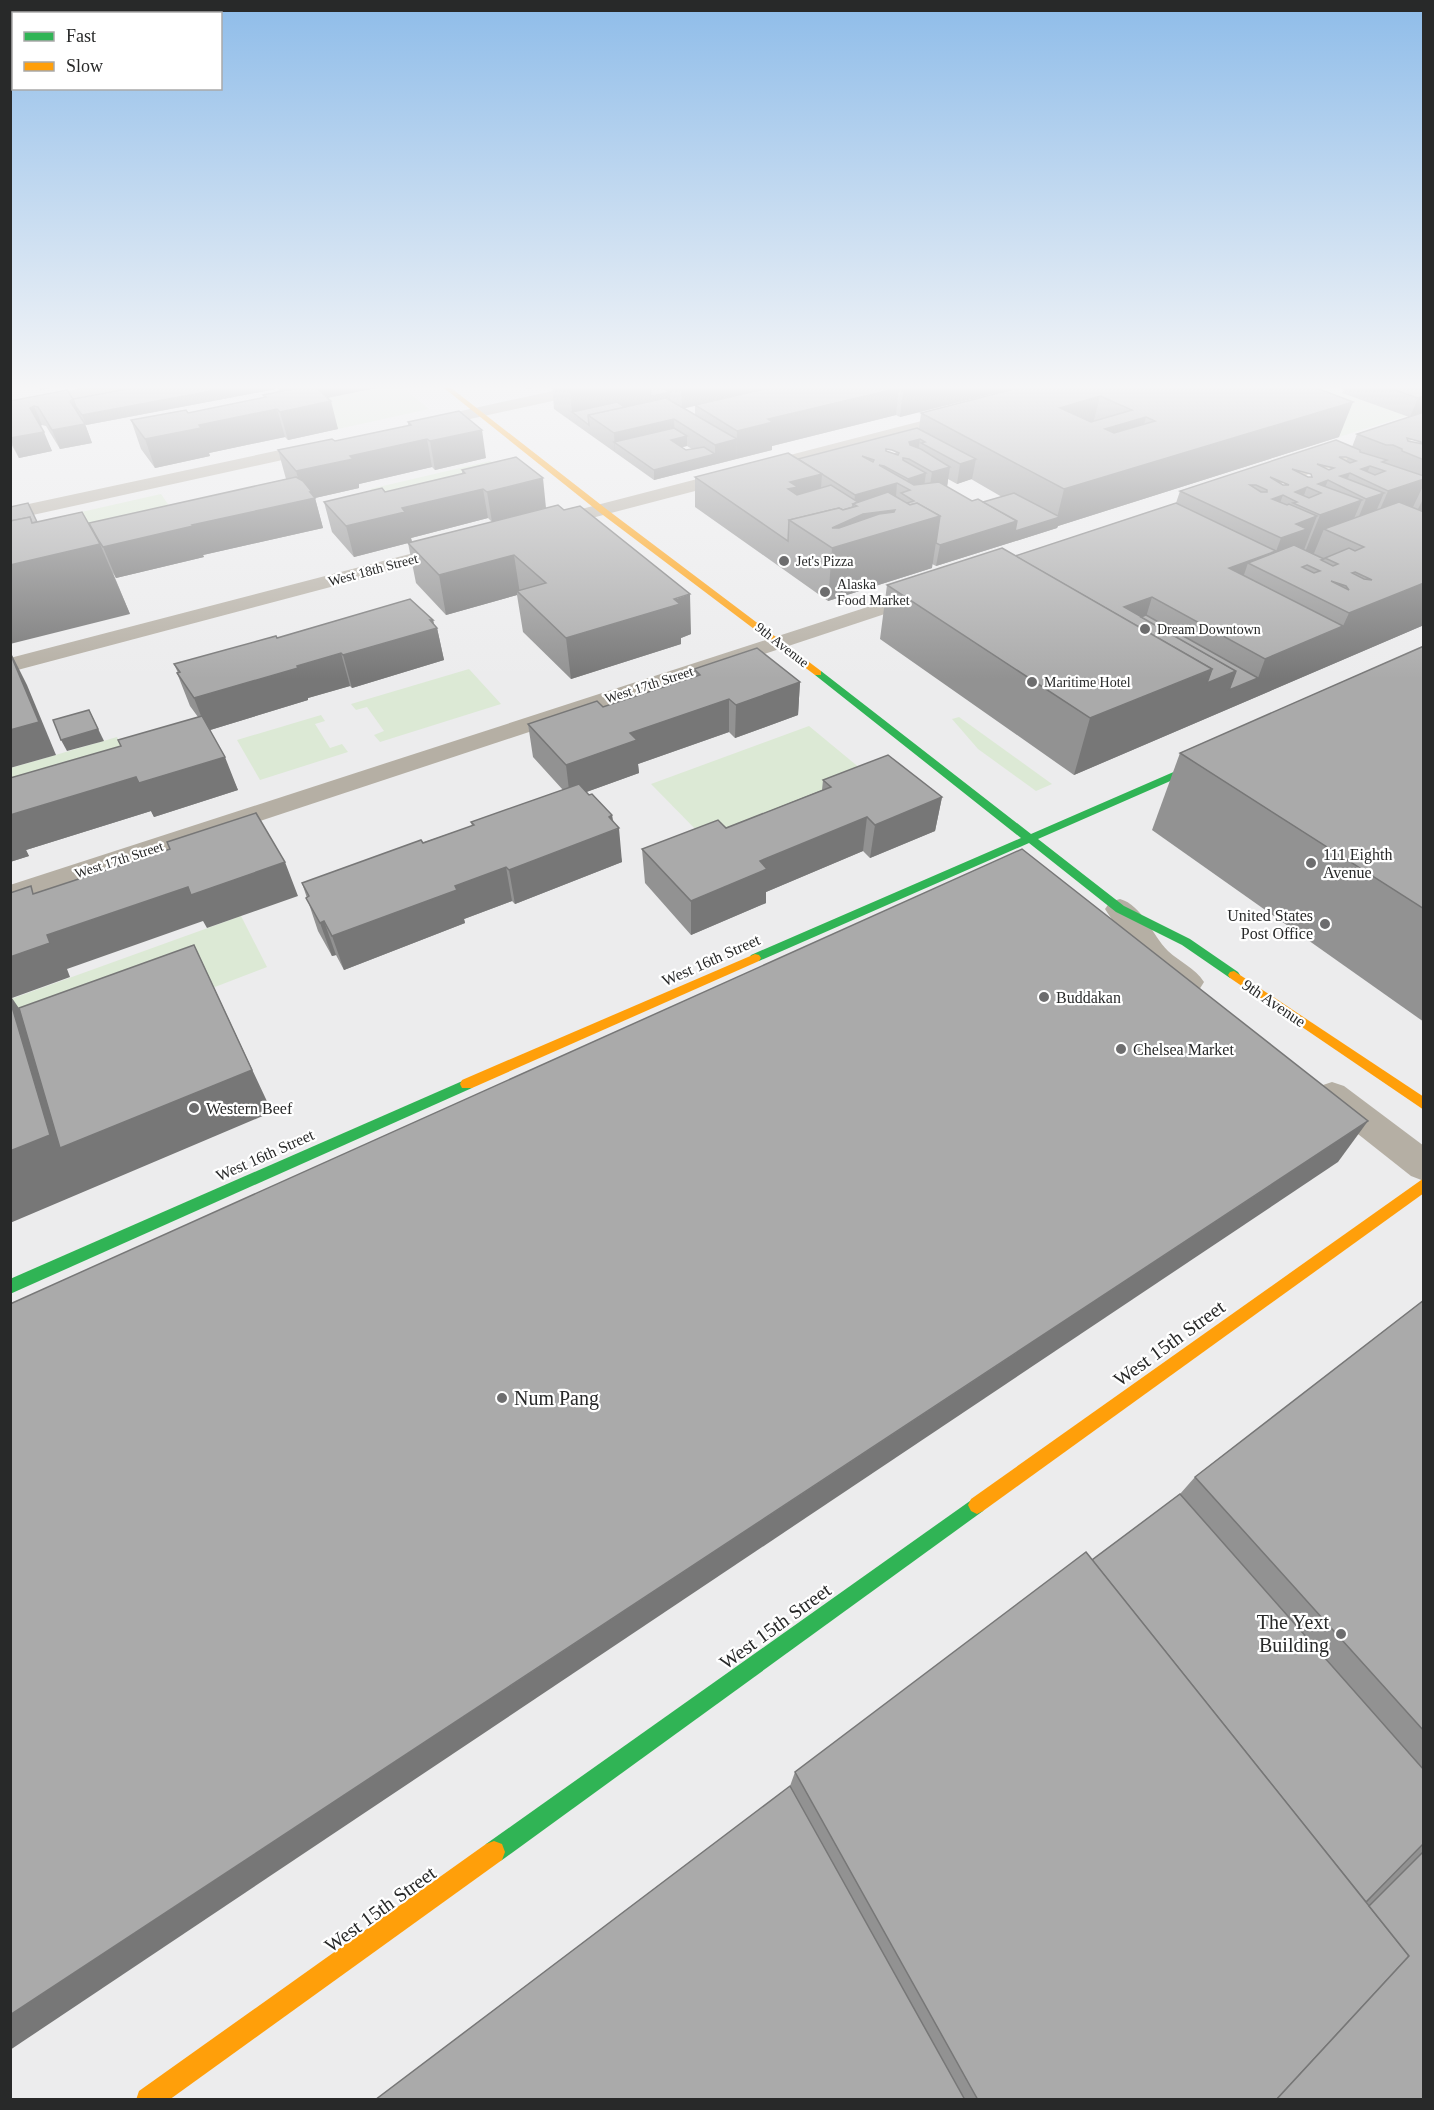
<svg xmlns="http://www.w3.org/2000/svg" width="1434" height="2110" font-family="Georgia,serif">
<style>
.green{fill:#dce9d5}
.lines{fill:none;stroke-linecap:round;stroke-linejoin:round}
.street{fill:#b5afa4;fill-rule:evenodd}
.fast{fill:#30b455;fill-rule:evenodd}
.slow{fill:#ff9f0a;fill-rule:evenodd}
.wall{fill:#929292;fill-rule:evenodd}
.shaded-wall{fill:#777}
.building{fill:#aaa;stroke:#777;stroke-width:1.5;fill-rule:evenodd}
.poi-dot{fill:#6d6d6e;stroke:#fff;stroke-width:2}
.labels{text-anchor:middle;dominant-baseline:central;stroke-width:4.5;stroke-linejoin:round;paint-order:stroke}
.far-poi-label{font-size:14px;fill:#282929;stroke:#fff;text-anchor:start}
.far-street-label{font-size:14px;fill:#282929;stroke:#fff}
.poi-label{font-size:16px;fill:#282929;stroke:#fff;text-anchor:start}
.street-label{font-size:16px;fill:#282929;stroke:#fff}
.near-street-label{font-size:20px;fill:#282929;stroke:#fff}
.near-poi-label{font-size:20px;fill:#282929;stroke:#fff;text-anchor:start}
</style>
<rect width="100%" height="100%" fill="#ececed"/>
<g class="green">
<path d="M398,384L429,409L338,429L320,412L317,400Z"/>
<path d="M1206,384H1324L1321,385L1406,416L1339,437Z"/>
<path d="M490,461L515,482L391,511L370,489Z"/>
<path d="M161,494L178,519L82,541L68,515Z"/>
<path d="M469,669L501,704L380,742L374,735L384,731L367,707L356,710L351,704Z"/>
<path d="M321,715L325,721L315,724L330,748L342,744L348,752L260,780L237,740Z"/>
<path d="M959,717L1052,784L1036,791L978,749L952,719Z"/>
<path d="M809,726L867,774L704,838L651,784Z"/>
<path d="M117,737L136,779L11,811V768Z"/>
<path d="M241,916L267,967L11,1065V999Z"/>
</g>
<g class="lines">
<g class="street">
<path d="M104,384H138L130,389L10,411V401Z"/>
<path d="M585,384H615L607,389L420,430L412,425L420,420Z"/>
<path d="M964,410L970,411L972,415L970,419L546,530L539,528L536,524L539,520Z"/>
<path d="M1424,425V436L1261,490H1247L1245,486L1247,482Z"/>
<path d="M322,441L328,442L331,446L328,450L10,520V508Z"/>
<path d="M456,542L463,544L466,548L463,552L10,672V658Z"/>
<path d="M926,588L933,590L937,594L933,598L10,904V885Z"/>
<path d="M1120,899C1142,905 1152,935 1168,951C1180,962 1195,968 1204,982L1199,990C1194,991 1190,993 1185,992C1158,988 1120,932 1105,909L1110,902Z"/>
<path d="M1332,1082L1344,1086L1424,1146V1181L1411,1176L1320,1104L1315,1095L1320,1086Z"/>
</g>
<g class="fast">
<path d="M815,671H821L1031,834L1208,757H1216V761L1038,839L1124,906L1190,939L1238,972L1240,975L1238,978H1230L1182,945L1116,912L1029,843L759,961H751L749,958L751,955L1021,838L815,675Z"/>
<path d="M467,1079L472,1080L474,1084L472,1088L10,1294V1279Z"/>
<path d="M977,1496L983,1499L986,1505L983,1511L502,1860L494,1863L486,1860L483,1852L486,1844Z"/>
</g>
<g class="slow">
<path d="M439,384H446L605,508L821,671V675H815L599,512Z"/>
<path d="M755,954L759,955L761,958L759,961L472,1088H462L460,1084L462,1080Z"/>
<path d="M1234,971L1424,1097V1110L1230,978L1228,975L1230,972Z"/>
<path d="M1424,1178V1193L983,1511L977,1514L971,1511L968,1505L971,1499Z"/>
<path d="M494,1841L502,1844L505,1852L502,1860L169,2100H136L139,2091L486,1844Z"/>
</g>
</g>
<g class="wall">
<path d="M154,384H274L276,389L86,425L85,424L92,443L60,449L46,426L42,425L40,426L52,451L19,458L10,442V401L73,399Z"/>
<path d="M275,384H395L328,398L338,429L288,440L285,437L209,453L210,456L155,468L141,449L131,420L188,413L264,398L263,395L280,391L275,386Z"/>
<path d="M520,384H550L527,389Z"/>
<path d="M552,384H1031L900,417L896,415L772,446V450L654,480L554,409ZM695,405V415L684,408ZM687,446L692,449L686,450L682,447Z"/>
<path d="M1033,384L1339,437L1058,526L1057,528L936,566L932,564V568L828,601L695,507V477L798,459L919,429L921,413ZM886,449L892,450L897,452L893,454L886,451ZM948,479L957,484L971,479L1002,497L983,502L972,501L947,487Z"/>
<path d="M1344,384H1424V625L1074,775L880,639L887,585L1015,556L1176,503L1180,491L1352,447L1357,434L1409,417L1342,393L1344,390L1342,389ZM1407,438L1421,442L1423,444L1408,441ZM1339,457H1346L1348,458L1346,461ZM1317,464L1331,468L1327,469ZM1292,469L1311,474L1312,477H1308ZM1270,477L1289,485H1283Z"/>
<path d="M408,422L486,458L435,470L432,467L359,484V488L315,498L323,528L203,555L204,557L116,578L113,573L130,614L37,522L91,528L286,479L278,450L335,441L408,426Z"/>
<path d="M516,457L492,522L488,518L411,538L412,542L354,557L332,532L324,502L385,492L462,474V470Z"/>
<path d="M558,505L691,634L681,638V644L571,679L523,632L517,595L446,615L416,583L408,543Z"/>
<path d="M433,620L434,625L437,628L444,660L352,688L350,686L308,698V700L210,730L238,790L154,817L151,811L26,850L29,856L10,862L121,746L198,717L190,706L177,673H178L174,664L277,638Z"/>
<path d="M1424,646V1022L1152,830L1180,753Z"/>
<path d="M694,669L800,682L798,715L735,738L729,732L638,764L639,773L586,792L612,815L622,862L515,904L512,901L464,919L465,923L344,970L336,955L332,956L318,931L302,883L472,826L471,822L563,790L533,757L528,724L603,707L694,677Z"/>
<path d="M823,780L942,797L935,831L870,858L863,851L766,892V903L691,935L645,883L642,849L726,828L822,790Z"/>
<path d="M1424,1300V2100H375L790,1786L795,1772L1092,1560L1180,1494L1195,1477Z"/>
</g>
<g class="shaded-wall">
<path d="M38,384H69L40,390Z"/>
<path d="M249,384H274L276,389L86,425L82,415Z"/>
<path d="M279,384H287L288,391L281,392Z"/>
<path d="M291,384H395L297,404L292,385Z"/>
<path d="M527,384H550L527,389Z"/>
<path d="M569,384H650L670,392V401L588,415L572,412Z"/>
<path d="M681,384H748V393L682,409Z"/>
<path d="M769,384H775L774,408L769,409Z"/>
<path d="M928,384H1031L900,417L903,390Z"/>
<path d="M899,388L896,415L772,446V450L736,459L737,431L768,419Z"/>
<path d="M1100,396L1091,432L1060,408Z"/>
<path d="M1424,396V412L1410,417L1418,398Z"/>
<path d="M73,399L80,417L70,401Z"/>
<path d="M331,401L338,429L288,440L280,412Z"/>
<path d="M1353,402L1339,437L1058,526L1057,528L936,566L940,545L1017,521L1057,518L1064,489Z"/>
<path d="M34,406L42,425L38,427L30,408Z"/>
<path d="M277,409L285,437L209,453L210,456L155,468L145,439L199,425Z"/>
<path d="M1146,417L1137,453L1105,429Z"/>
<path d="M674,419L675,438L614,442L615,452L614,433Z"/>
<path d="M85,424L92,443L60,449L52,430Z"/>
<path d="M482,430L486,458L435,470L430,441Z"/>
<path d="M44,432L52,451L19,458L10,438Z"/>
<path d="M687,436V446L671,450V440Z"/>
<path d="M427,439L432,467L359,484V488L315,498L323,528L203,555L204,557L116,578L103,547L192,525L304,500L296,471L350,456Z"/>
<path d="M737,439L736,459L654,480V470L715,454V445Z"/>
<path d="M920,439L917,459L909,442Z"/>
<path d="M976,459L972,479L957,484L960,464Z"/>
<path d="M1370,466L1364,480L1361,469Z"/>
<path d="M950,467L947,487L929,492L932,472Z"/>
<path d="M926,473L923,494L910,490L906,488L908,479Z"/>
<path d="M1350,473L1344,488L1340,476Z"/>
<path d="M822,474L820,503L797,509L788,489L790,482Z"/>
<path d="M543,478L546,508L492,522L487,492Z"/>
<path d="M1424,479V484L1403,528L1366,542L1388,491Z"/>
<path d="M1328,480L1315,513L1321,493L1318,484Z"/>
<path d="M897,483L895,510L940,516L932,568L828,601L832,548L811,534L857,506L854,504L855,495Z"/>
<path d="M1307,487L1300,506L1297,502L1295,492Z"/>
<path d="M483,489L488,518L411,538L412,542L354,557L346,526L402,508Z"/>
<path d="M1384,493L1362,544L1349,541L1366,499Z"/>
<path d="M1283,495L1269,533L1272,499Z"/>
<path d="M1424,497V506L1420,514L1415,515Z"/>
<path d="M1362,500L1345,539L1324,529L1310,563L1299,567L1320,515Z"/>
<path d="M1317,516L1297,568L1268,573L1281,538L1296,524Z"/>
<path d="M100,544L130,614L10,644V557L45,550Z"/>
<path d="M1276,551L1268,573L1248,563L1235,601L1229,568Z"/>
<path d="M514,555L520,594L517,591V595L446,615L439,575Z"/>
<path d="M1424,583V625L1074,775L1090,718L1212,669L1236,671L1258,678L1265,659L1343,626L1349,613Z"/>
<path d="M690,594L691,634L681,638V644L571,679L566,638Z"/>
<path d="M1152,597L1140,637L1124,607Z"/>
<path d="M430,620H433L435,629L437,628L444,660L352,688L343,655Z"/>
<path d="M11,653L27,685L56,755L10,768Z"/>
<path d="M341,653L350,686L308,698V700L207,731L194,698L297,666Z"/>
<path d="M800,682L798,715L735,738L736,705Z"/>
<path d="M729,699V732L638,764L639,773L570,798L566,765L630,733Z"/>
<path d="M89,710L104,741L67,751L61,740Z"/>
<path d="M225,757L238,790L154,817L151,811L26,850L29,856L10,862V815L136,777Z"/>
<path d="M942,797L935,831L870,858L875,825Z"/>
<path d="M612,815L613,831L619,828L622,862L515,904L509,870Z"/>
<path d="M867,817L863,851L766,892V903L691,935V901L760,861Z"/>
<path d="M285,862L298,896L207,928L203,921L67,969L70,977L12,998L48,1051L194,945L272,1112L10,1223V957L47,935L188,887Z"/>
<path d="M506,867L512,901L464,919L465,923L344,970L332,936L455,886Z"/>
<path d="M324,921L336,955L332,956L320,923Z"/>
<path d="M1368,1121L1338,1162L10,2050V2015Z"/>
</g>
<g class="building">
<path d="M154,384H249L82,415L76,407L73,399Z"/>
<path d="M650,384H657L670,392L651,396Z"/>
<path d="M780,384H928L903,390L899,388L768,419L773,422L737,431L695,405L782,385Z"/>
<path d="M1033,384H1306L1353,402L1064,489L921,413ZM1100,396L1132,410L1091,422L1060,408ZM1146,417L1155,421L1114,433L1105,429Z"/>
<path d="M1377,384H1409L1424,389V396L1418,398Z"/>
<path d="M313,385L331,401L280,412L277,409L199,425L201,428L145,439L131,420L186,410L188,413L266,397L263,395Z"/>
<path d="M67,390L73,399L70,401L85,424L52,430L38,407L34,406L30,408L44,432L10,438V401Z"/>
<path d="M666,398L737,439L715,445L674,419L614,433L588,415Z"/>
<path d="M617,402L625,407L588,415L589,425L572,412Z"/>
<path d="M459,411L482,430L430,441L427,439L350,456L353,459L296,471L278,450L332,439L335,441L411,425L408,422Z"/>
<path d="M1424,412V460L1402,451V449L1393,445H1386L1357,434ZM1407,438L1421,442L1423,444L1408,441Z"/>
<path d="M674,428L687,436L671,440L686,450L704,447L715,454L654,470L614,442Z"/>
<path d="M917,428L976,459L960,464L921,443L925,442L920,439L909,442L910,445L921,449L950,467L932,472L909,459L903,458V460L926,473L908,479L884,466L879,465L914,485L939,482L972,501L978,499L1017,521L940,545L936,543L940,516L917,503L910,505L907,503L914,501L901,493L910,490L897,483L855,495L798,459ZM886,449L892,450L899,453L898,455L886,451ZM862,456L874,460L873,462Z"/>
<path d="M1336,440L1360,450V452L1387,460L1382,462L1424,476V479L1388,491L1350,473L1340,476L1384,493L1366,499L1328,480L1318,484L1362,500L1320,515L1293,503L1297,502L1283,495L1272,499L1287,505L1289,504L1317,516L1296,524L1307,529L1281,538L1180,491ZM1339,457H1346L1356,461L1350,463ZM1317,464L1334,468L1329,470ZM1370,466L1385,471L1375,475L1361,469ZM1292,469L1311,474L1312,477H1308ZM1270,477L1289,485H1283ZM1250,485H1256L1267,490V492H1261ZM1307,487L1321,493L1309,498L1295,492Z"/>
<path d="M788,453L822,474L790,482L798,487L788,489L797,495L831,485L858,502L853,504V507L843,510L839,508L789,520L788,541L695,477Z"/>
<path d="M516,457L543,478L487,492L483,489L402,508L405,512L346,526L324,502L382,488L385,492L465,473L462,470Z"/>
<path d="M296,477L303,481L312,492H310L315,498L192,525L193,526L103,547L99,541L89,523Z"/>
<path d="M888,492L910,505L917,503L940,516L832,548L789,520L839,508L843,510L857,506L853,504ZM895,510L894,512L879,514L839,528H832L863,514Z"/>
<path d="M1014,493L1060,517L1015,531L1017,521L983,502Z"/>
<path d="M1399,502L1424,512V583L1349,613L1248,563L1294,545L1324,559L1321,560L1333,566L1338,564L1325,558L1349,548L1355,551L1364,547L1324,529ZM1307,565L1320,571L1314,573L1302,567ZM1355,572L1372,580L1364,579L1352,573ZM1331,581L1346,586L1349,590Z"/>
<path d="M28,503L37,522L32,523L30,517L10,521V507Z"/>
<path d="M1176,503L1276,551L1229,568L1343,626L1265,659L1152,597L1124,607L1236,671L1207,683L1212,669L1015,556Z"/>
<path d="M558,505L564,510L580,506L690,594L674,599L680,604L566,638L517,591L546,583L514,555L439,575L408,543Z"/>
<path d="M82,512L100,544L10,565V521L30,517L32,523Z"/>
<path d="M1002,548L1212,669L1090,718L887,585Z"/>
<path d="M410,599L433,620H430L437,628L343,655L341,653L297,666L298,668L194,698L177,673L180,672L174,664L276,636L277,638Z"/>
<path d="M1146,615L1258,678L1229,690L1236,671L1141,617Z"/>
<path d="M1424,646V909L1180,753Z"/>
<path d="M757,648L800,682L736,705L729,699L630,733L637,740L566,765L528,724L597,701L603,707L700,675L694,669Z"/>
<path d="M10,653L39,722L10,730Z"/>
<path d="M89,710L98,729L61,740L53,720Z"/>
<path d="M202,716L225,757L139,783L136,777L10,815V778L121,746L118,740Z"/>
<path d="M888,755L942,797L875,825L867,817L760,861L767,869L691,901L642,849L718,820L726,828L831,787L823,780Z"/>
<path d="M579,784L589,795L592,794L612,815L609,817L619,828L509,870L506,867L455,886L457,890L332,936L324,921L320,923L306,898L309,896L302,883L421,840L423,843L474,825L471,822Z"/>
<path d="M256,813L285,862L191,895L188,887L47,935L50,943L10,957V893L31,886L33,894L170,849L167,842Z"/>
<path d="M1022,849L1368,1121L10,2015V1304Z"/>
<path d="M194,945L252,1070L60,1148L19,1008Z"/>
<path d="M10,1000L50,1135L10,1151Z"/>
<path d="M1424,1300V1731L1195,1477Z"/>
<path d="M1180,1494L1424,1770V1843L1366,1902L1092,1560Z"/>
<path d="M1086,1552L1409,1956L1276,2100H978L795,1772Z"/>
<path d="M790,1786L965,2100H375Z"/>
<path d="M1424,1851V2100H1276L1409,1956L1369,1906Z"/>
</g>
<linearGradient id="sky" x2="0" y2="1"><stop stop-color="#8ebce9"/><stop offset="0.57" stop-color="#f6f6f7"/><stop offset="1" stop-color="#f6f6f7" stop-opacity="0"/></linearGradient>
<rect width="1434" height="679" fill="url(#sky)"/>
<g class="poi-dot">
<circle cx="784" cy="561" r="6"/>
<circle cx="825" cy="592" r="6"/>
<circle cx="1145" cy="629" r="6"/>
<circle cx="1032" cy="682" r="6"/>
<circle cx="1311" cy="863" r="6"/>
<circle cx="1325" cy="924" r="6"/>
<circle cx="1044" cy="997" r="6"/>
<circle cx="1121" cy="1049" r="6"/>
<circle cx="194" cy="1108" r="6"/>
<circle cx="502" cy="1398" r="6"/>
<circle cx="1341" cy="1634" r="6"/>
</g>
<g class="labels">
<g class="far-poi-label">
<text x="796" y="561">Jet's Pizza</text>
<text x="837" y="584">Alaska<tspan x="837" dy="16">Food Market</tspan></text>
<text x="1157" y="629">Dream Downtown</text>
<text x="1044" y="682">Maritime Hotel</text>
</g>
<g class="far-street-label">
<text transform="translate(373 570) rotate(-15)">West 18th Street</text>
<text transform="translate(782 645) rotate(38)">9th Avenue</text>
<text transform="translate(649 685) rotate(-18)">West 17th Street</text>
<text transform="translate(119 860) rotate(-18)">West 17th Street</text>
</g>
<g class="poi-label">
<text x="1323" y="854">111 Eighth<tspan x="1323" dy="18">Avenue</tspan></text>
<text x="1313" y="915" text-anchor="end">United States<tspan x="1313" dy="18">Post Office</tspan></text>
<text x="1056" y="997">Buddakan</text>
<text x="1133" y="1049">Chelsea Market</text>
<text x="206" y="1108">Western Beef</text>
</g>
<g class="street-label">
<text transform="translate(711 960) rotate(-24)">West 16th Street</text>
<text transform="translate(1274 1003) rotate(34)">9th Avenue</text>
<text transform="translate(265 1155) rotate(-24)">West 16th Street</text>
</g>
<g class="near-street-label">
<text transform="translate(1169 1343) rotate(-36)">West 15th Street</text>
<text transform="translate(775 1626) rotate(-36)">West 15th Street</text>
<text transform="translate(380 1909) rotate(-36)">West 15th Street</text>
</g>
<g class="near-poi-label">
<text x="514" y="1398">Num Pang</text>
<text x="1329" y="1622" text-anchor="end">The Yext<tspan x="1329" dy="23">Building</tspan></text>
</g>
</g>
<rect width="1434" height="2110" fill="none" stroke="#282929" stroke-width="24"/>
<rect x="12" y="12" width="210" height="78" fill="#ffffff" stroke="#a9a9a9" stroke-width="1.5"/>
<rect x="24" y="32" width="30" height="9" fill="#30b455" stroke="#a9a9a9" stroke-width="1.5"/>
<text x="66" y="42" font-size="18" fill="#282929">Fast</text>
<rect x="24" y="62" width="30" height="9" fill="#ff9f0a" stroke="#a9a9a9" stroke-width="1.5"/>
<text x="66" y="72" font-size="18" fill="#282929">Slow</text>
</svg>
